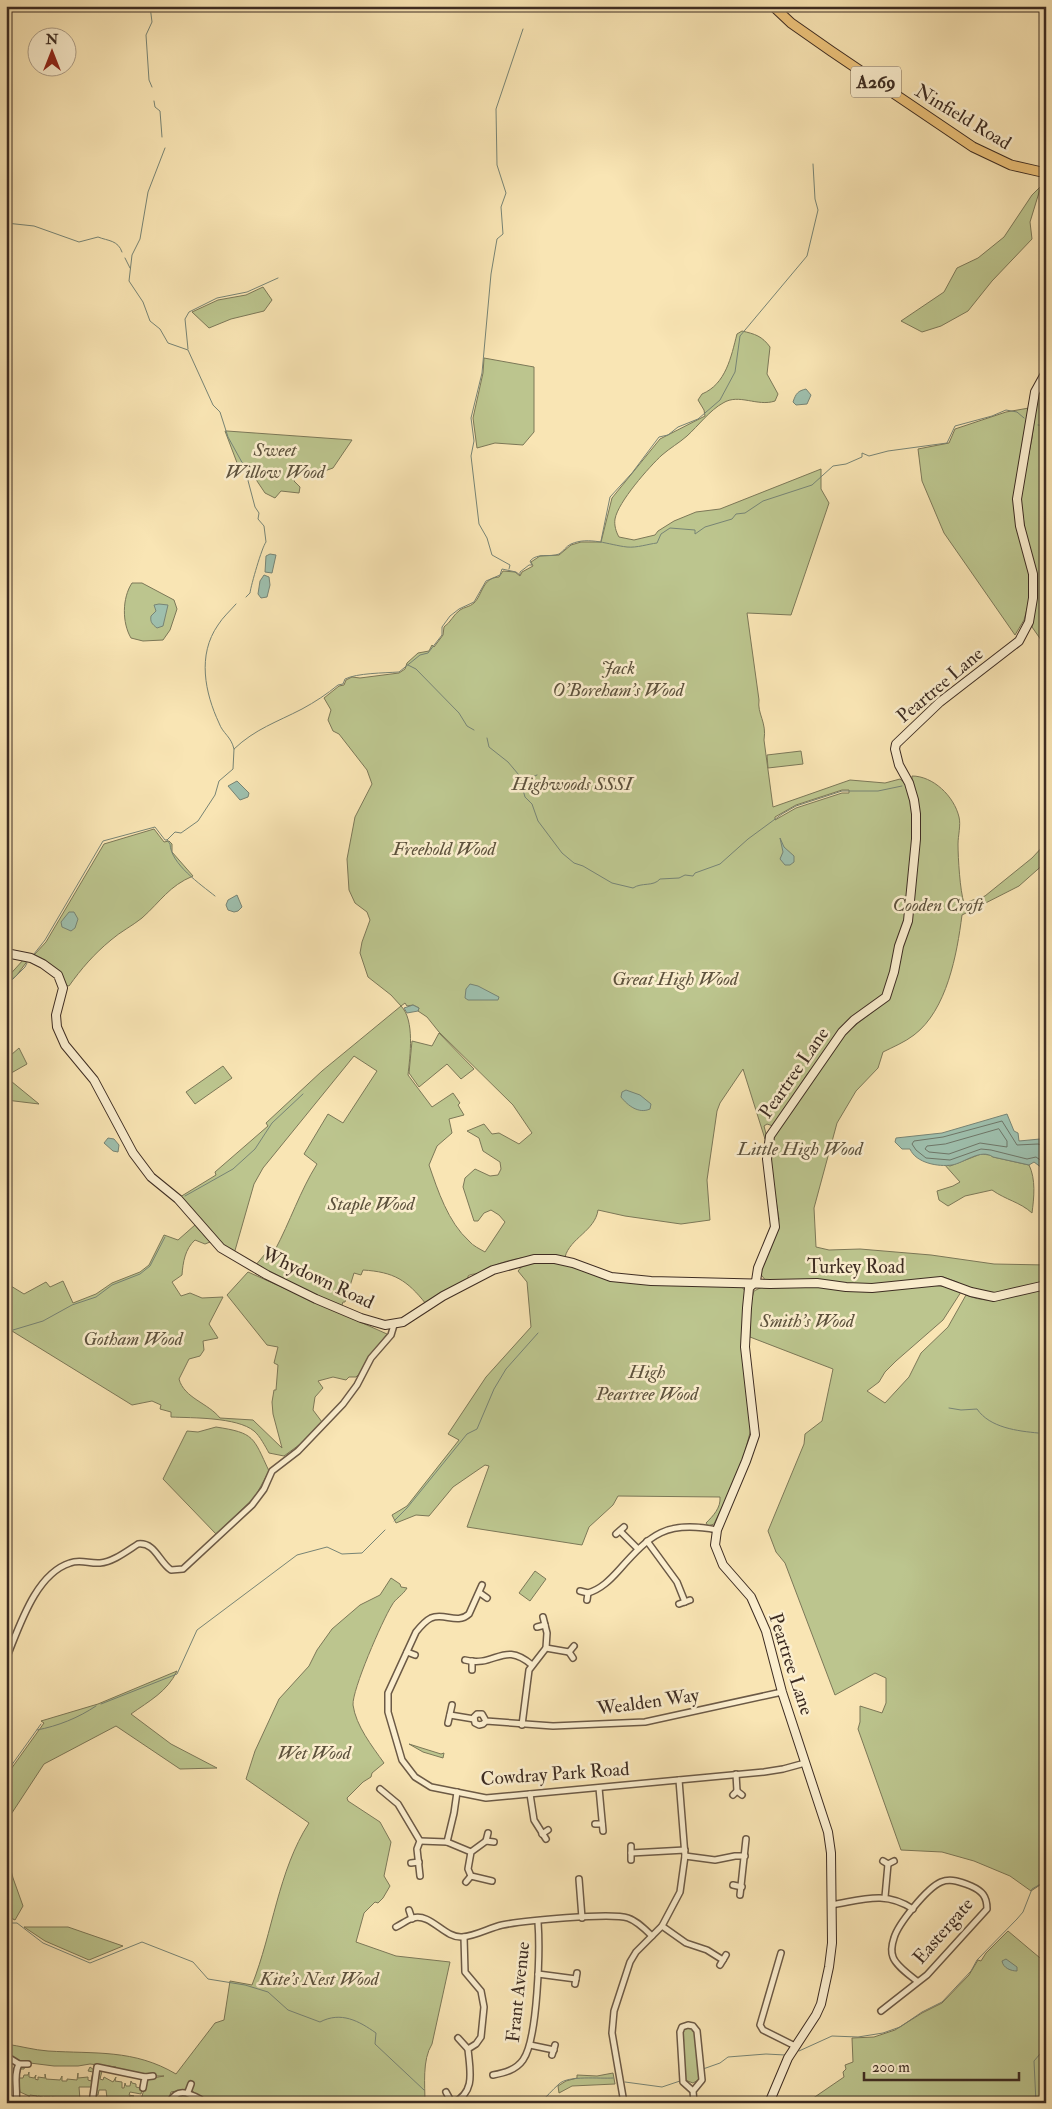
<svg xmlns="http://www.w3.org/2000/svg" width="1052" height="2109" font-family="'IM FELL Double Pica',serif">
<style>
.green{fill:#bcc58e;stroke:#7c7858;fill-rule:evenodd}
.water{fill:#9ebfad;stroke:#778475}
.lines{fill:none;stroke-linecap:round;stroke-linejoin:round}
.shore{stroke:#6e7668;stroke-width:1}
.stream{stroke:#778475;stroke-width:1}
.street-casing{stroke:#6c5a46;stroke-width:8}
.secondary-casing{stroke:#3d2c22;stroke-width:10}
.primary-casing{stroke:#3d2c22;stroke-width:11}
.street{stroke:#fbeece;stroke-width:5}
.secondary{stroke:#fbeece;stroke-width:8}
.primary{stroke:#ecc27a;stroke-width:9}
.labels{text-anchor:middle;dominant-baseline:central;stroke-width:5;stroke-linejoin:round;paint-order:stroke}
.shield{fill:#fbeece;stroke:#766656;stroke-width:1}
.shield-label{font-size:18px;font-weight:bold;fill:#3d2c22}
.street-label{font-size:19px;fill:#3d2c22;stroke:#fbeece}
.park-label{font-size:19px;font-style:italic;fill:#5d523d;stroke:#fbeece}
</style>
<rect width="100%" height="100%" fill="#f9e5b4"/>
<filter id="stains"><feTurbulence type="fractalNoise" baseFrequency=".004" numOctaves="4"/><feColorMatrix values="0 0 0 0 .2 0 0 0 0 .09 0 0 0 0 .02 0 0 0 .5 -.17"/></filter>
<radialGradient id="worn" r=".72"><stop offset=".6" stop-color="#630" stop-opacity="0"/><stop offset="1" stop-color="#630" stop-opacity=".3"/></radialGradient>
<g class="green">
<path d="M1041,186L1030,222L1032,239L992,281L968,311L941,326L922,332L901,321L944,292L957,268L978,258L1004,237L1032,195Z"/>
<path d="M263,287L272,300L264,311L231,319L209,328L192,312L218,300L246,295Z"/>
<path d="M742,331C755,334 762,336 770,347L767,374L778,394L775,401C757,407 739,393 723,403C710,410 698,426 687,436C679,443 670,448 662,455C649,467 618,502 615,519C614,525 616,532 619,537L634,540L655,535L658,531L674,521L696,512L720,509L821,469V489L829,503L791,615L747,613L759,700C757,714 767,722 764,740L773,807L850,780L885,783L900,779L906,784L911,799L914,838L907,913L884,995L827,1050L808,1073L773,1126L767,1124L764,1126L766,1134L765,1139L743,1069L720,1103L717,1111L707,1180L710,1220L681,1224L625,1216L598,1210C595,1231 570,1238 565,1257C542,1255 520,1256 498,1264C491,1267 486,1271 479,1273C475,1275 473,1273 468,1276V1279L426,1304C407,1280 394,1272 363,1270L361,1275L354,1273L345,1302H343L341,1308L255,1266L265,1254L275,1250C290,1222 300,1191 317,1164L304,1154L328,1114L343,1123L377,1071L354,1056L263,1168L254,1184L234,1254L224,1247L180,1197L216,1175L215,1172L268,1126L266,1123L322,1071L401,1006L391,995L368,977L360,953L362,942L370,920L367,912L355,903L349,890L347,859L355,817L372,784L367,770L339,734L333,731L328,720L331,710L324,698L339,686L344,685L346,680L352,677L360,678L399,673L405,669L407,663L418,653L429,651L432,645L434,647L443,635L444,627C451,622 453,615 460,610C464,607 470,607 474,603C483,594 482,578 499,577L503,571L515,572L520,576L522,572L533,566L531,562L540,556L559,555L571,545L581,542H601L612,498L660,439L705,416L704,410L698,400L702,394C726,384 731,357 737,334ZM842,790H849V793H842L796,808L775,820V817L796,805ZM405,1003L407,1006L413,1005L419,1008L418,1011L427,1017L439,1032L513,1105L532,1133L519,1144L499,1133L492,1134L484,1124L467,1131L479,1138L483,1151L500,1162L501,1169L498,1175L490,1176L475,1169L465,1178L463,1187L474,1221H478L484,1213L491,1210L499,1215L505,1222L485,1252C480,1249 473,1246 469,1241C448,1222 438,1191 429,1165L437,1146L452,1133L449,1119L464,1115L458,1105L460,1103L453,1093L432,1107L408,1075C410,1056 415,1020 401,1006Z"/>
<path d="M484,358L534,367V432L523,445L495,443L477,448L473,418L483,373Z"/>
<path d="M1046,377V647L1032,627L1036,598L1020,498L1032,438L1037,395Z"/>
<path d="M1029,408L1016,485L1029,574L1030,598L1024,620L1015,635L944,533L922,481L918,449L949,443L955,429L1006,412Z"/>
<path d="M225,431H227L352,440L333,468L313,475L307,471L299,472L294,481L300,487L299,493L281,491L275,498L265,493L249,469L239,468Z"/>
<path d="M132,583H142L174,600L177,609L170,630L163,640L143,641L131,638C122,623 122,598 132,583Z"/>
<path d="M801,751L803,764L768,768L767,755Z"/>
<path d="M912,776C933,776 954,796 959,817C961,825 958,836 958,844C958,858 960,891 964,903L985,896L1032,858L1046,843V862L1019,886L962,915C957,954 947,1010 914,1035C905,1042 893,1047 883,1052L878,1068L856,1091L837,1123L814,1208L816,1247L829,1250L860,1249L931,1255L994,1264L1046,1265V1283L994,1294L969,1289L957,1282L943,1277L866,1285L766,1281L759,1272L778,1228L779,1219L770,1165L772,1139L844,1034L888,1000L914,887Z"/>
<path d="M154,829L164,842L169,841L172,844V852L193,876C169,886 161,901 142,918C132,926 120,932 111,940C94,954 81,969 69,986L65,985L56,969L34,955L46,942L104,844Z"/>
<path d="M24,959L28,960L17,975L6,985V979Z"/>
<path d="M439,1033L474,1069L461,1079L447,1064L419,1087L409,1073L412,1041L432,1046Z"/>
<path d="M6,1045L11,1055L19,1048L27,1064L6,1076Z"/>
<path d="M223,1066L232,1078L195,1104L186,1092Z"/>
<path d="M6,1077L39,1104L6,1100Z"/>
<path d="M981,1154L990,1155L993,1157L1029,1165C1036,1179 1034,1198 1032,1213C1020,1202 1006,1200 992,1190L965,1196L948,1206L939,1200L937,1191L953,1186L960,1182L944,1164L950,1166Z"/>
<path d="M195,1225L210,1242L205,1244L195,1240C185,1249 183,1262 182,1275L172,1282L181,1296L190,1293L202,1298L223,1297L209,1324L218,1338L203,1341L204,1350L200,1356L189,1359L179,1379C184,1398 208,1403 220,1418L253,1420L282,1448L273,1414L272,1402L274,1390H276L278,1365L274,1363L278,1347L267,1345L227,1295L248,1272L387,1334L368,1358L359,1374L356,1377H349L346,1380L333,1377L318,1381L323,1388L315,1397L313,1410L322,1422L303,1442L284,1456L269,1453C265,1446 260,1436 254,1431C237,1417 192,1418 171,1417V1412L160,1409L161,1405L152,1401L132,1405L12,1331L9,1332L6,1327V1283L24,1294L46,1282L50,1287L63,1281L73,1303L96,1294L112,1283L140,1272L149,1265L164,1235L178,1240Z"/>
<path d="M533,1262C545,1262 556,1262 567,1265C584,1269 601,1278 619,1281C660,1287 701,1283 742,1287L745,1291L744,1324L752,1425L741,1467L714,1524L708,1526L706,1523C713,1516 721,1508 720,1497L618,1496L613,1505L589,1527L582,1545L467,1527L489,1466L485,1465L453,1487L429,1516L416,1515L396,1523L392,1515L407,1506L459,1440L448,1434L486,1377L531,1327L527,1282L518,1271L523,1265Z"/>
<path d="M929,1285L950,1287L961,1292L943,1320L896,1361L885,1372L879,1382L867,1391L885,1403L909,1377L921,1353L948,1327L966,1295C998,1308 1015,1292 1046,1288V1881L1031,1891L1010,1876L974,1861L942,1852L901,1850L858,1729L860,1722V1706L882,1713L886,1703V1678L875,1673L835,1695L785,1563L776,1552L768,1531L804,1444L805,1434L822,1421L833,1369L750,1337V1305L754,1291L762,1287Z"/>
<path d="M216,1427C255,1433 253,1437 269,1471L255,1497L216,1534L163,1479L187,1431L198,1432Z"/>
<path d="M535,1571L546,1579L530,1601L519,1593Z"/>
<path d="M391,1578L400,1584L401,1587L407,1588C403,1595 395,1599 392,1605C382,1621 352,1690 353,1705C356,1726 372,1746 384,1763L372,1773L371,1777L363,1782L347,1798L348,1801L380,1822L391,1842L384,1876L390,1886L383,1898L378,1903L375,1902L364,1913L356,1942L396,1956L450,1962L432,2044C422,2060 425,2085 425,2103H203L204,2099L192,2091L193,2085L190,2083L186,2089L171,2092L167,2103H140L147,2079L164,2076H154L153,2073L142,2074L118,2069L116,2067L90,2064L78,2066H54L22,2062L12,2057V2059H6V2044C20,2046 34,2050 48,2051C95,2054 134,2049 176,2074L215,2023L224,2020L230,1981L252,1985C273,1932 278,1871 309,1823L246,1779L255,1751L279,1699L309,1666L317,1650L332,1629L360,1605L380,1595Z"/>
<path d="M177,1671C167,1692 149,1701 131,1714L171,1744L217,1768L180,1769L116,1726L44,1764L6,1822V1776L44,1723L41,1721L98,1704Z"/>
<path d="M409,1744L441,1754L444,1753L443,1758L423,1752Z"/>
<path d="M6,1850L13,1878L23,1906L15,1920L11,1918L6,1912Z"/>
<path d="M24,1927H68L123,1946L89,1960L45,1941Z"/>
<path d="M1008,1931L1046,1963V2103H806L844,2077L843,2072L846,2069L845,2065L853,2062L852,2038L874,2037L895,2030L922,2013L942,2003L969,1975L978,1960L981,1961L986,1953Z"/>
<path d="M692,2027L695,2031L700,2079L693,2083L685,2080L681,2032L683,2028Z"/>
<path d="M22,2066H25L24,2069H20L19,2078H23L24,2075H28L29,2072V2077L34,2078L36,2075L35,2079L38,2080V2077L45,2078V2074L46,2079L60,2080L62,2076V2081H67V2079L77,2080L78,2073V2078L88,2077V2080L91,2081L93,2072L88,2071L90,2067L94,2070L92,2087H79L80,2100L83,2101L67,2103V2099L52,2097L50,2103V2097H44L42,2101L43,2097L38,2096L36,2100L37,2096L30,2095L28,2100L29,2096L20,2092L18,2078L20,2067Z"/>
<path d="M100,2069L106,2070V2072L102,2071L100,2079L103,2080L104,2077L113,2082L116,2077L115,2081L122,2082V2088H124L125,2083L126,2086H130L131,2081L132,2083L136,2084V2087L140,2088L141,2079L138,2077L141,2078L143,2084L141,2094L130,2092L129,2095L134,2096H130L128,2103H103L106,2099L100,2098H107L106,2090H99L98,2095H94Z"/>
<path d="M613,2073L615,2084L572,2086L559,2093L558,2086L566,2081L577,2078V2075L597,2076Z"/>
</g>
<g class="water">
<path d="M806,389L811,395L807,404L796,405L793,402C796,393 798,391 806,389Z"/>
<path d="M270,554L276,555L272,573L265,572L266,556Z"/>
<path d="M264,575L269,577L270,585L267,597L261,598L258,594L260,581Z"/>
<path d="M159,604L168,605L163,626L157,628C152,624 150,622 151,616L156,611L154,605Z"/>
<path d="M237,781L249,793L248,797L240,800L228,786Z"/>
<path d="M780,838L784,847L794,856V862L790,865H785L780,859L783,852Z"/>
<path d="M237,895L242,907L238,911L234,912L228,910L226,905L228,900Z"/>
<path d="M69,912H74L78,919L75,928L71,931L62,927L61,922Z"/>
<path d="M470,984L478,986L499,997L498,1000H468L465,998L466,989Z"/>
<path d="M413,1005L419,1008L418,1011L407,1013L404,1008Z"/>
<path d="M626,1090L640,1095L651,1104L650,1109C639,1114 628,1106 621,1097L622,1092Z"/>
<path d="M1007,1114L1014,1131L1018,1133L1019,1141L1040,1139L1046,1142V1171L1034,1162L1029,1165L993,1157C981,1148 964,1163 952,1165C938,1167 916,1163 910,1149H902L895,1142L896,1138L942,1133Z"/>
<path d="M108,1138L114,1139L119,1145L118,1152L113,1151L104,1143Z"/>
<path d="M1006,1959L1017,1967V1971C1011,1971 1003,1968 1002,1961Z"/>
</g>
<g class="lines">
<g class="shore">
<path d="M999,1129L1007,1141V1147L980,1143L949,1154L929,1152L925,1149L927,1146L945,1144Z"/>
<path d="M1046,1146L1038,1144L1017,1145L1002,1121L943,1137L914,1141L912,1144L916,1150L926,1158L950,1160L981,1149L991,1150L1027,1159L1036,1157L1046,1164"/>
</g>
<g class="stream">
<path d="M150,6L152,22L146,35L149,80L152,87"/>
<path d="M154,101L155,107L160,111L162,137"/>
<path d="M165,148L148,192L140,239L132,255L129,281L143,302L150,321L160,329L168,343L188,350L213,405L220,412L228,437L244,466"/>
<path d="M6,223L34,226L79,242L98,237C108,241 118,240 122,252"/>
<path d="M125,258L130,268"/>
<path d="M188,349L185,319L189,312L217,298L247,292L278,278"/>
<path d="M1038,425L1046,426"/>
<path d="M246,473L255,507L259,513L258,519L264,526L266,542C262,547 251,585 250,593L246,597"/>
<path d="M601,541L610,497L632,473L659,437L668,435L678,427L698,419L720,400L735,372L740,336L807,256L818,210L815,199L813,164"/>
<path d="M509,569L510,565L492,555L487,538L479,524L471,456L474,441L471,418L482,373L491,274L497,239L503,234L501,207L506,193L497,165L496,109L523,29"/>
<path d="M408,665L416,669L459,713L467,726L474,730"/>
<path d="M487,738L489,747L508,762L524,781L523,790L525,797L532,804L538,821L562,853L574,863L583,866L612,883L633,888C642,882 653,887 660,879L679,878L685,875L693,876L695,873L720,864L748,839L782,814L796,806L842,791H878L902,786"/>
<path d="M234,749C231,736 223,734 219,723C205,693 197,655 218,625C223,617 230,611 236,604"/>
<path d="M524,781L537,775"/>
<path d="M167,840L170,844C171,864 200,884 215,896"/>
<path d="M34,954L45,940L103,841L155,827L165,840H167L175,832L181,833L198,821L215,795L219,781L233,769L234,749C255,729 277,722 302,709C315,702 327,694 338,685L343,684L345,679C357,673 384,673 399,672L420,655L428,653L442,635V627L450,616L459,609L474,602L486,581L500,575L502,569L516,572L520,575V572L529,565H532L530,561C538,552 549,558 559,554C563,552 566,546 571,544C589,536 609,545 627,547C637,548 648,544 657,543L661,534L670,528L695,530V534L705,527L732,519L736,514L745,513L763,501L812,485L833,466L846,464L862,457V453L869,456L888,451L947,443L955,426L992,416L1006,410L1017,412L1024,418"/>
<path d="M6,986L25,967L27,963"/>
<path d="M185,1196L233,1169L255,1149L272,1123L303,1094"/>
<path d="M13,1330L43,1321L72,1305L96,1297L112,1285L140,1274L150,1266L165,1237"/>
<path d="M949,1408L961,1410L977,1409C990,1428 1018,1431 1038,1433"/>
<path d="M394,1521L407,1508L467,1434L477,1429L494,1389L506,1369L538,1333"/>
<path d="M101,1704L177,1674L197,1630L297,1555L327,1547L342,1554L362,1553L385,1530"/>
<path d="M37,1730C58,1726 78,1718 96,1706"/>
<path d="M6,1773L41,1724"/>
<path d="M6,1917L12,1923H17L43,1943L90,1963L142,1942L193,1962L208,1979L245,1985L268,1992L288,2010L320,2022C341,2011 359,2021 376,2033L375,2044L424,2090"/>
<path d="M6,1933L12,1923"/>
<path d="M6,1969L9,1971"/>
<path d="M799,2051L832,2036L858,2037L883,2033L900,2027L922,2012L942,2002L971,1971L977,1960L1017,1919L1023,1912L1032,1889L1044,1882L1046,1878"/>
<path d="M703,2069L720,2063L728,2057L766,2054L785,2055"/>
<path d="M625,2082L662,2087L680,2081"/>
<path d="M539,2103C547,2097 552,2090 559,2084C568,2075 600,2079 613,2078"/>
<path d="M1036,2103L1034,2061L1046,2047"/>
</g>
<g class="street-casing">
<g id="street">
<path d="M620,1531L638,1549"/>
<path d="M616,1534L624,1527"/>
<path d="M647,1541L677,1582L685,1602"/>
<path d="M482,1585L469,1614C457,1625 444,1612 431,1618C425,1621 420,1627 416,1632L388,1693V1712L402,1760L415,1777L431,1787L486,1798L764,1772L783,1769L805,1763"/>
<path d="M580,1591L588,1593L587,1600"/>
<path d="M480,1593L487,1598"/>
<path d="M588,1593C601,1589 610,1580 619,1570C651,1534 666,1520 717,1530"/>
<path d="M679,1604L690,1600"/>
<path d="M537,1627L545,1625"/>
<path d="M546,1648L569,1652"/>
<path d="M407,1652L415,1655"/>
<path d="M573,1658L569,1652L574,1646"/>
<path d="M6,1659C19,1628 35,1574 70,1563C80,1559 90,1564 100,1563C113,1562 127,1551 138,1544C155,1542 159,1562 171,1570L183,1569L252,1505L264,1489L272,1471L298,1451L343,1404L357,1385L371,1358L391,1335L394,1325"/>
<path d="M465,1660C496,1668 503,1640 532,1665"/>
<path d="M472,1670V1661"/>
<path d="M450,1715L474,1719"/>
<path d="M486,1721L482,1714H477L474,1717L475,1723L479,1725L483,1724L486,1721L553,1726L645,1722L782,1692"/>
<path d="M448,1723L452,1705"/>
<path d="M522,1725L529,1670L546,1648L547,1633L543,1617"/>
<path d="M736,1774L737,1791"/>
<path d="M599,1788L603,1831"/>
<path d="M380,1789L398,1804L420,1841L417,1849L420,1876"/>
<path d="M530,1794L534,1820L546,1839"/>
<path d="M733,1795L737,1791L742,1795"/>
<path d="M595,1824H602"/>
<path d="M542,1834L548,1830"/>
<path d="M420,1841L447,1842L471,1852"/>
<path d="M486,1841L488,1833"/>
<path d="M447,1842L454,1813L457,1792"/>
<path d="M631,1846V1860"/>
<path d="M631,1853L685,1850"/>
<path d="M685,1856L715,1860L735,1856H745"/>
<path d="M883,1861L888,1864L894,1861"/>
<path d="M411,1863L419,1862"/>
<path d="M579,1879L582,1918"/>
<path d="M492,1881L471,1876L468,1869L471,1852L486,1841L494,1842"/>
<path d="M466,1882L471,1876"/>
<path d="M733,1885L742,1887"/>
<path d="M740,1895L746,1839"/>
<path d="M885,1897L888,1864"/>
<path d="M831,1905C862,1900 885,1890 913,1909"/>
<path d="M409,1910L412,1919"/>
<path d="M662,1926L686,1943L707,1950L723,1960"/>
<path d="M396,1927C402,1924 407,1920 413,1918C431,1913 444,1938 462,1937C476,1936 489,1928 502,1925C522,1921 611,1912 628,1918C637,1921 645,1929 652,1936"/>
<path d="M781,1953L760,2025L763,2030L795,2046"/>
<path d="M720,1965L726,1955"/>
<path d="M538,1974L576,1979"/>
<path d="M575,1984L577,1973"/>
<path d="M881,2011L918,1982C911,1976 896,1966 893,1957C891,1952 892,1944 894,1938C898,1924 927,1888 941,1882C951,1878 961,1882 971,1886C982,1891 987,1896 987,1909L927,1975L918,1982"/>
<path d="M458,2038L468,2049"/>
<path d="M530,2045L554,2050"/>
<path d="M552,2055L555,2045"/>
<path d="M11,2059L19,2064H28"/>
<path d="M493,2075C504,2073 516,2070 523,2060C538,2039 540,1949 538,1922"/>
<path d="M145,2077L153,2076"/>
<path d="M693,2091L683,2082L680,2032L682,2027L688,2025L693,2026L697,2031L702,2080L693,2091L694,2103"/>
<path d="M188,2092L191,2084"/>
<path d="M446,2092L452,2103"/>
<path d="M16,2103C18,2089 13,2075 19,2064"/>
<path d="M92,2103L97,2067L145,2077L143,2088"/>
<path d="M169,2103C177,2088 187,2092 200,2099"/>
<path d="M453,2103C476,2092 470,2071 468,2049L476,2044L481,2037L484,2007L481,1991L465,1972L464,1937"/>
<path d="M624,2103L612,2033L614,2011L630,1962L636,1952L662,1926L680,1892L685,1856L679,1780"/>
</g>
</g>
<g class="secondary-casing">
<g id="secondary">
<path d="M6,953L31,958L43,964L58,975L63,988L56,1015L57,1027L65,1045L94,1080L133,1153L151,1177L178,1199L221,1248L267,1275L316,1299L361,1318L385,1325L403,1322L443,1296L493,1270L534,1259H555L573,1263L611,1277L651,1281L770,1284L817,1283L846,1287L872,1288L941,1281L971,1292L994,1297L1046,1285"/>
<path d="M769,2103L788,2058L816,2015L821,2004L829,1967L832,1943L831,1853L828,1832L782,1692L766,1631L751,1597L723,1565L715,1545L717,1530L746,1461L755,1435L745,1347L747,1308L749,1288L756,1281L758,1268L775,1227L767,1159L770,1136L842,1032L854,1020L886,997L894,972L899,946L908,921L916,839V814L914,800L909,783L899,765L895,749L896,744L940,702L1019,641L1029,622L1033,598V574L1020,526L1017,499L1035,392L1046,372"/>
</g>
</g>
<g class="primary-casing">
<path id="primary" d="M773,6L791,23L831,51L973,147L1011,165L1046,173"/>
</g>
<use href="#street" class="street"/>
<use href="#secondary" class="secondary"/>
<use href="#primary" class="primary"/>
</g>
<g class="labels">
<rect class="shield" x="851" y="66.5" width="50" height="31" rx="4"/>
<g class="shield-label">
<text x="876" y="82">A269</text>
</g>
<g class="street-label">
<text transform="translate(963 117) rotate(31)">Ninfield Road</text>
<text transform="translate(940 685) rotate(-40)">Peartree Lane</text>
<text transform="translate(794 1073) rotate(-55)">Peartree Lane</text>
<text x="856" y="1267">Turkey Road</text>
<text transform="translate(318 1278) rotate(25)">Whydown Road</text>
<text transform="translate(791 1664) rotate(72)">Peartree Lane</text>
<text transform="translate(648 1702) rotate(-8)">Wealden Way</text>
<text transform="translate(555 1774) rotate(-4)">Cowdray Park Road</text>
<text transform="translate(943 1931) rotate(-49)">Eastergate</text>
<text transform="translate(518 1992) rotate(-84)">Frant Avenue</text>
</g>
<g class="park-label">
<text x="275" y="450">Sweet<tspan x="275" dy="22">Willow Wood</tspan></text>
<text x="618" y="668">Jack<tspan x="618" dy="22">O'Boreham's Wood</tspan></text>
<text x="572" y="784">Highwoods SSSI</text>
<text x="444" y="849">Freehold Wood</text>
<text x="938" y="905">Cooden Croft</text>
<text x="675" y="979">Great High Wood</text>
<text x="800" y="1149">Little High Wood</text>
<text x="371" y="1204">Staple Wood</text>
<text x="807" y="1321">Smith's Wood</text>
<text x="133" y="1339">Gotham Wood</text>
<text x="647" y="1372">High<tspan x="647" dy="22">Peartree Wood</tspan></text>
<text x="314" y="1753">Wet Wood</text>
<text x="319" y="1979">Kite's Nest Wood</text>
</g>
</g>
<rect width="1052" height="2109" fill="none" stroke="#f9e5b4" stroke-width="25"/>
<rect x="8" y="8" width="1037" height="2094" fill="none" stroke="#3d2c22" stroke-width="2.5"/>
<rect x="12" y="12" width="1027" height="2084" fill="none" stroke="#3d2c22"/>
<g transform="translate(52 52)"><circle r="24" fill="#fbeece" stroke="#afa089"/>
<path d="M0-4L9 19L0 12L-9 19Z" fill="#8f2418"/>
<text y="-8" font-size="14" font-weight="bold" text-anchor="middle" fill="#3d2c22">N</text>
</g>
<path d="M864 2072v8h155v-8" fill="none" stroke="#3d2c22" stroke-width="2.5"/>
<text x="872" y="2072" font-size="15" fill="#3d2c22" stroke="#fbeece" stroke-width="4" paint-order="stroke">200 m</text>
<rect width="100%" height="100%" filter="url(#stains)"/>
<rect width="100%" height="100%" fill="url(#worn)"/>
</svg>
